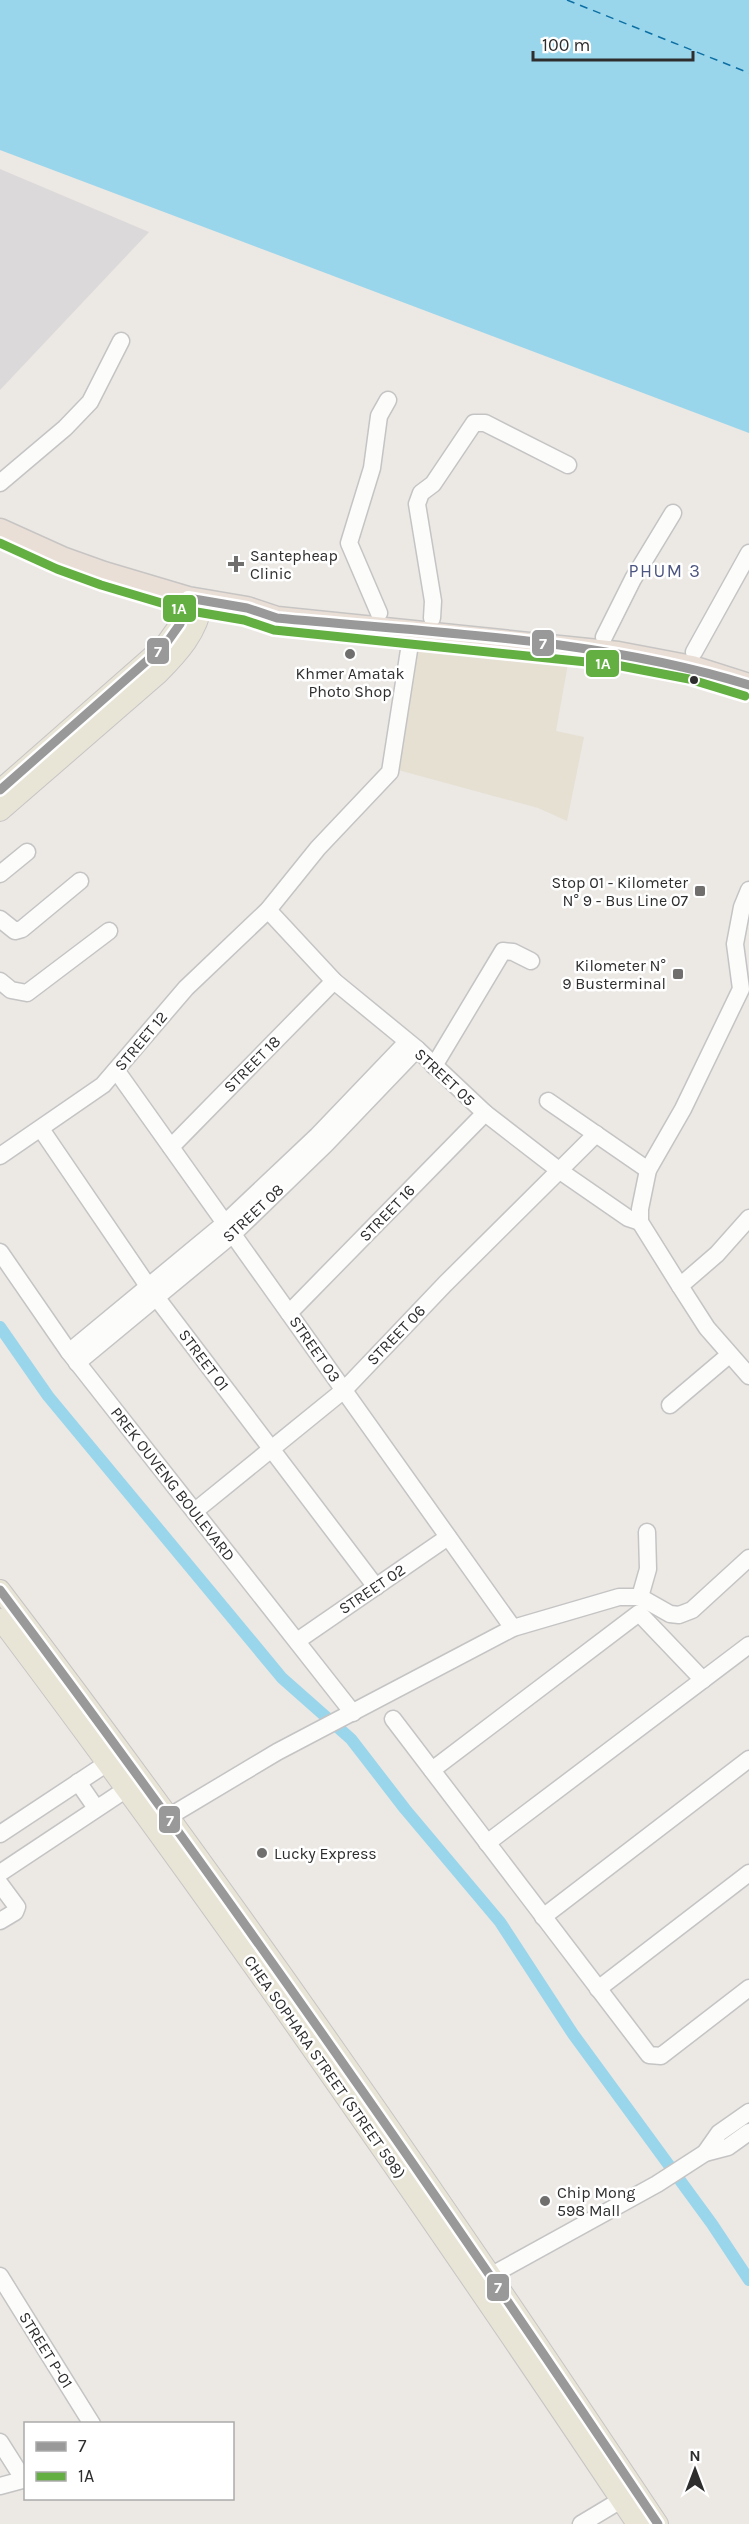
<svg xmlns="http://www.w3.org/2000/svg" width="749" height="2524" font-family="Karla,sans-serif">
<style>
.industrial{fill:#dcd9db}
.education{fill:#e6e0d3}
.water{fill:#99d6ec}
.lines{fill:none;stroke-linecap:round;stroke-linejoin:round}
.canal{stroke:#99d6ec;stroke-width:12}
.ferry{stroke:#0d6fa3;stroke-width:1.5;stroke-dasharray:8 6;stroke-linecap:butt}
.minor-casing{stroke:#c5c4c5;stroke-width:19}
.major-casing{stroke:#c6c5c4;stroke-width:22}
.highway-casing{stroke:#c6c5c4;stroke-width:25}
.minor{stroke:#fcfcfb;stroke-width:16}
.major{stroke:#e8e4d6;stroke-width:20}
.highway{stroke:#eadfd6;stroke-width:22}
.bus-1-casing{stroke:#fff;stroke-width:14}
.bus-2-casing{stroke:#fff;stroke-width:14}
.bus-1{stroke:#999;stroke-width:9}
.bus-2{stroke:#63af42;stroke-width:9}
.poi-dot{fill:#706f6e;stroke:#fff;stroke-width:2}
.bus-dot{fill:#2e2e2e;stroke:#fff;stroke-width:2}
.labels{text-anchor:middle;dominant-baseline:central;stroke-width:5;stroke-linejoin:round;paint-order:stroke}
.poi-label{font-size:16px;fill:#2e2e2e;stroke:#fff;text-anchor:start}
.street-label{font-size:16px;fill:#2e2e2e;stroke:#fff}
.neighbourhood-label{font-size:18px;letter-spacing:1.5px;fill:#4d5680;stroke:#fff}
.line-badge{stroke:#fff;stroke-width:2}
.badge-label{font-size:16px;text-anchor:middle;font-weight:bold;fill:#fff}
</style>
<rect width="100%" height="100%" fill="#ece8e4"/>
<path class="industrial" d="M0,169L149,232L0,390Z"/>
<path class="education" d="M419,645L569,658L556,731L584,737L567,821L538,808L398,770Z"/>
<path class="water" d="M0,0H749V433L0,150Z"/>
<g class="lines">
<path class="canal" d="M0,1327L48,1396L282,1678L351,1739L405,1809L500,1922L573,2034L712,2224L749,2280"/>
<path class="ferry" d="M567,0L749,73"/>
<g class="minor-casing">
<g id="minor">
<path d="M0,483L65,428L90,402L121,341"/>
<path d="M379,613L349,543L372,468L379,416L388,400"/>
<path d="M432,618L433,601L417,504L421,493L433,484L474,423H485L568,465"/>
<path d="M604,637L633,579L673,513"/>
<path d="M694,652L749,553"/>
<path d="M0,874L27,852"/>
<path d="M749,890L742,907L735,944L741,989L683,1109L648,1170L640,1209V1222L680,1286L707,1328L749,1376"/>
<path d="M268,910L334,981L417,1049L485,1113L560,1171L628,1218L640,1222"/>
<path d="M0,919L15,931L22,929L80,881"/>
<path d="M0,981L11,990L27,993L109,931"/>
<path d="M434,1066L503,951L513,952L531,961"/>
<path d="M116,1070L513,1628"/>
<path d="M548,1101L648,1170"/>
<path d="M41,1129L150,1289L376,1587"/>
<path d="M171,1147L334,981"/>
<path d="M0,1156L103,1085L186,988L268,910L318,848L390,772L412,631"/>
<path d="M0,1252L69,1352L353,1713"/>
<path d="M680,1286L717,1254L749,1218"/>
<path d="M289,1313L485,1113"/>
<path d="M69,1352L225,1223L317,1136L407,1042"/>
<path d="M77,1363L233,1234L326,1144L417,1049"/>
<path d="M670,1405L729,1355"/>
<path d="M195,1511L344,1390L445,1284L596,1134"/>
<path d="M640,1597L648,1569L647,1532"/>
<path d="M297,1641L448,1537"/>
<path d="M393,1719L649,2055L661,2056L749,1988"/>
<path d="M432,1770L639,1613L703,1680"/>
<path d="M78,1782L96,1808"/>
<path d="M160,1822L277,1752L513,1628L619,1597H640L670,1614L679,1615L692,1610L749,1558"/>
<path d="M0,1834L118,1756"/>
<path d="M487,1843L749,1645"/>
<path d="M0,1873L137,1782"/>
<path d="M0,1884L17,1907L15,1912L0,1921"/>
<path d="M543,1917L749,1759"/>
<path d="M598,1989L749,1873"/>
<path d="M705,2153L719,2133L749,2112"/>
<path d="M0,2276L92,2424"/>
<path d="M481,2281L657,2184L705,2153L728,2147L749,2132"/>
<path d="M0,2442L24,2480"/>
<path d="M0,2486L26,2479"/>
<path d="M581,2524L621,2500"/>
</g>
</g>
<g class="major-casing">
<g id="major">
<path d="M0,790L165,645L180,624L188,598"/>
<path d="M0,811L158,674C180,652 197,633 203,602"/>
<path d="M0,1590C231,1893 447,2207 658,2524"/>
<path d="M0,1619C222,1914 432,2217 637,2524"/>
</g>
</g>
<g class="highway-casing">
<path id="highway" d="M0,530L62,558L104,573L188,598L247,608L277,618L618,653L692,667L749,685"/>
</g>
<use href="#minor" class="minor"/>
<use href="#major" class="major"/>
<use href="#highway" class="highway"/>
<g class="bus-1-casing">
<g id="bus-1">
<path d="M0,790L165,645L180,624L188,598L247,608L277,618C433,633 599,638 749,685"/>
<path d="M0,1590C229,1894 446,2207 658,2524"/>
</g>
</g>
<g class="bus-2-casing">
<path id="bus-2" d="M0,543L57,569L101,585L185,610L244,620L274,630L616,665L689,679L745,696"/>
</g>
<use href="#bus-1" class="bus-1"/>
<use href="#bus-2" class="bus-2"/>
</g>
<g class="poi-dot">
<path d="M233 555h6v6h6v6h-6v6h-6v-6h-6v-6h6z"/>
<circle cx="350" cy="654" r="6"/>
<rect x="694" y="885" width="12" height="12" rx="3"/>
<rect x="672" y="968" width="12" height="12" rx="3"/>
<circle cx="262" cy="1853" r="6"/>
<circle cx="545" cy="2201" r="6"/>
</g>
<circle class="bus-dot" cx="694" cy="680" r="5"/>
<g class="labels">
<g class="poi-label">
<text x="250" y="555">Santepheap<tspan x="250" dy="18">Clinic</tspan></text>
<text x="350" y="673" text-anchor="middle">Khmer Amatak<tspan x="350" dy="18">Photo Shop</tspan></text>
<text x="688" y="882" text-anchor="end">Stop 01 - Kilometer<tspan x="688" dy="18">N° 9 - Bus Line 07</tspan></text>
<text x="666" y="965" text-anchor="end">Kilometer N°<tspan x="666" dy="18">9 Busterminal</tspan></text>
<text x="274" y="1853">Lucky Express</text>
<text x="557" y="2192">Chip Mong<tspan x="557" dy="18">598 Mall</tspan></text>
</g>
<g class="street-label">
<text transform="translate(141 1041) rotate(-50)">STREET 12</text>
<text transform="translate(252 1064) rotate(-45)">STREET 18</text>
<text transform="translate(445 1077) rotate(43)">STREET 05</text>
<text transform="translate(253 1213) rotate(-43)">STREET 08</text>
<text transform="translate(387 1213) rotate(-46)">STREET 16</text>
<text transform="translate(396 1335) rotate(-46)">STREET 06</text>
<text transform="translate(315 1349) rotate(55)">STREET 03</text>
<text transform="translate(204 1360) rotate(53)">STREET 01</text>
<text transform="translate(173 1484) rotate(52)">PREK OUVENG BOULEVARD</text>
<text transform="translate(372 1589) rotate(-34)">STREET 02</text>
<text transform="translate(325 2067) rotate(55)">CHEA SOPHARA STREET (STREET 598)</text>
<text transform="translate(46 2350) rotate(58)">STREET P-01</text>
</g>
<g class="neighbourhood-label">
<text x="665" y="571">PHUM 3</text>
</g>
</g>
<g class="line-badge">
<rect x="162" y="594" width="35" height="29" rx="6" fill="#63af42"/>
<rect x="531" y="629" width="24" height="28" rx="6" fill="#999"/>
<rect x="146" y="637" width="24" height="28" rx="6" fill="#999"/>
<rect x="585" y="649" width="35" height="29" rx="6" fill="#63af42"/>
<rect x="158" y="1805" width="23" height="29" rx="6" fill="#999"/>
<rect x="486" y="2273" width="24" height="29" rx="6" fill="#999"/>
</g>
<g class="badge-label">
<text x="179" y="614">1A</text>
<text x="543" y="649">7</text>
<text x="158" y="657">7</text>
<text x="603" y="669">1A</text>
<text x="170" y="1826">7</text>
<text x="498" y="2293">7</text>
</g>
<rect x="24" y="2422" width="210" height="78" fill="#ffffff" stroke="#ababab" stroke-width="1.5"/>
<rect x="36" y="2442" width="30" height="9" fill="#999999" stroke="#ababab" stroke-width="1.5"/>
<text x="78" y="2452" font-size="18" fill="#2e2e2e">7</text>
<rect x="36" y="2472" width="30" height="9" fill="#63af42" stroke="#ababab" stroke-width="1.5"/>
<text x="78" y="2482" font-size="18" fill="#2e2e2e">1A</text>
<g transform="translate(695 2470)" stroke="#ffffff" stroke-width="4.5" paint-order="stroke">
<path d="M0-4.5L10 22L0 15L-10 22Z" fill="#2e2e2e"/>
<text y="-9" font-size="16" font-weight="bold" text-anchor="middle" fill="#2e2e2e">N</text>
</g>
<path d="M533 51v9h160v-9" fill="none" stroke="#2e2e2e" stroke-width="3"/>
<text x="542" y="51" font-size="18" fill="#2e2e2e" stroke="#ffffff" stroke-width="4.5" paint-order="stroke">100 m</text>
</svg>
